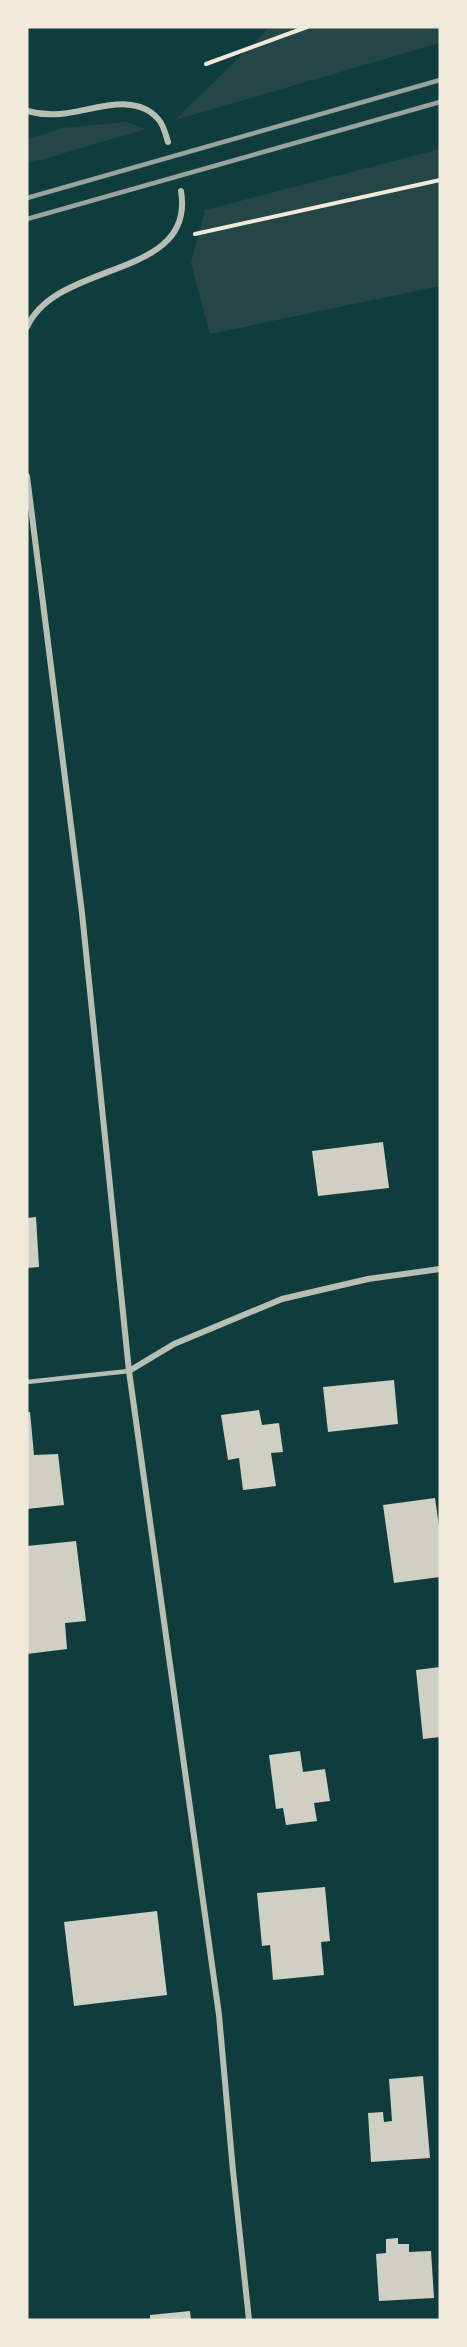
<svg xmlns="http://www.w3.org/2000/svg" width="467" height="2347" font-family="Cabin,sans-serif">
<style>
.green{fill:#244646}
.building{fill:#cfcfc3}
.lines{fill:none;stroke-linecap:round;stroke-linejoin:round}
.path{stroke:#f1e9da;stroke-width:4}
.service{stroke:#b8beb3;stroke-width:4.5}
.minor{stroke:#b8beb3;stroke-width:6}
.rail{stroke:#97a49c;stroke-width:4.5}
</style>
<rect width="100%" height="100%" fill="#0f3d3e"/>
<g class="green">
<path d="M270,27H440V43L175,120Z"/>
<path d="M127,122L146,129L27,164V140L62,128Z"/>
<path d="M440,149V286L210,334L191,263L205,210Z"/>
</g>
<g class="building">
<path d="M383,1142L389,1188L318,1196L312,1151Z"/>
<path d="M36,1217L39,1267L27,1268V1218Z"/>
<path d="M394,1380L398,1424L328,1432L323,1387Z"/>
<path d="M259,1410L262,1425L279,1423L283,1452L271,1453L276,1486L243,1490L239,1458L228,1460L221,1415Z"/>
<path d="M27,1412H30L34,1455L58,1454L64,1505L27,1509Z"/>
<path d="M435,1498L440,1533V1577L394,1583L383,1505Z"/>
<path d="M76,1541L86,1621L65,1623L67,1649L27,1654V1546Z"/>
<path d="M440,1667V1737L423,1739L416,1670Z"/>
<path d="M300,1751L303,1772L325,1769L330,1801L314,1803L317,1821L286,1825L283,1808L276,1809L269,1755Z"/>
<path d="M325,1887L330,1941L321,1942L324,1975L273,1980L270,1945L262,1946L257,1893Z"/>
<path d="M157,1911L167,1995L74,2006L64,1922Z"/>
<path d="M423,2076L430,2158L371,2162L368,2113L383,2112L384,2122L392,2121L389,2079Z"/>
<path d="M398,2238V2244H409V2252L431,2251L434,2298L379,2301L376,2254L386,2253V2239Z"/>
<path d="M190,2311L191,2320H150V2315Z"/>
</g>
<g class="lines">
<g class="path">
<path d="M206,64L307,27"/>
<path d="M195,234L440,180"/>
</g>
<path class="service" d="M27,1382L129,1371"/>
<g class="minor">
<path d="M27,111C38,114 48,115 60,114C90,112 135,90 159,120C164,126 166,136 168,142"/>
<path d="M27,327C58,259 196,280 181,191"/>
<path d="M27,476L82,913L129,1371L219,2015L233,2171L249,2320"/>
<path d="M129,1371L174,1344L282,1299L368,1279L440,1269"/>
</g>
<g class="rail">
<path d="M27,198L440,80"/>
<path d="M27,219L440,102"/>
</g>
</g>
<rect width="467" height="2347" fill="none" stroke="#f1e9da" stroke-width="57"/>
</svg>
